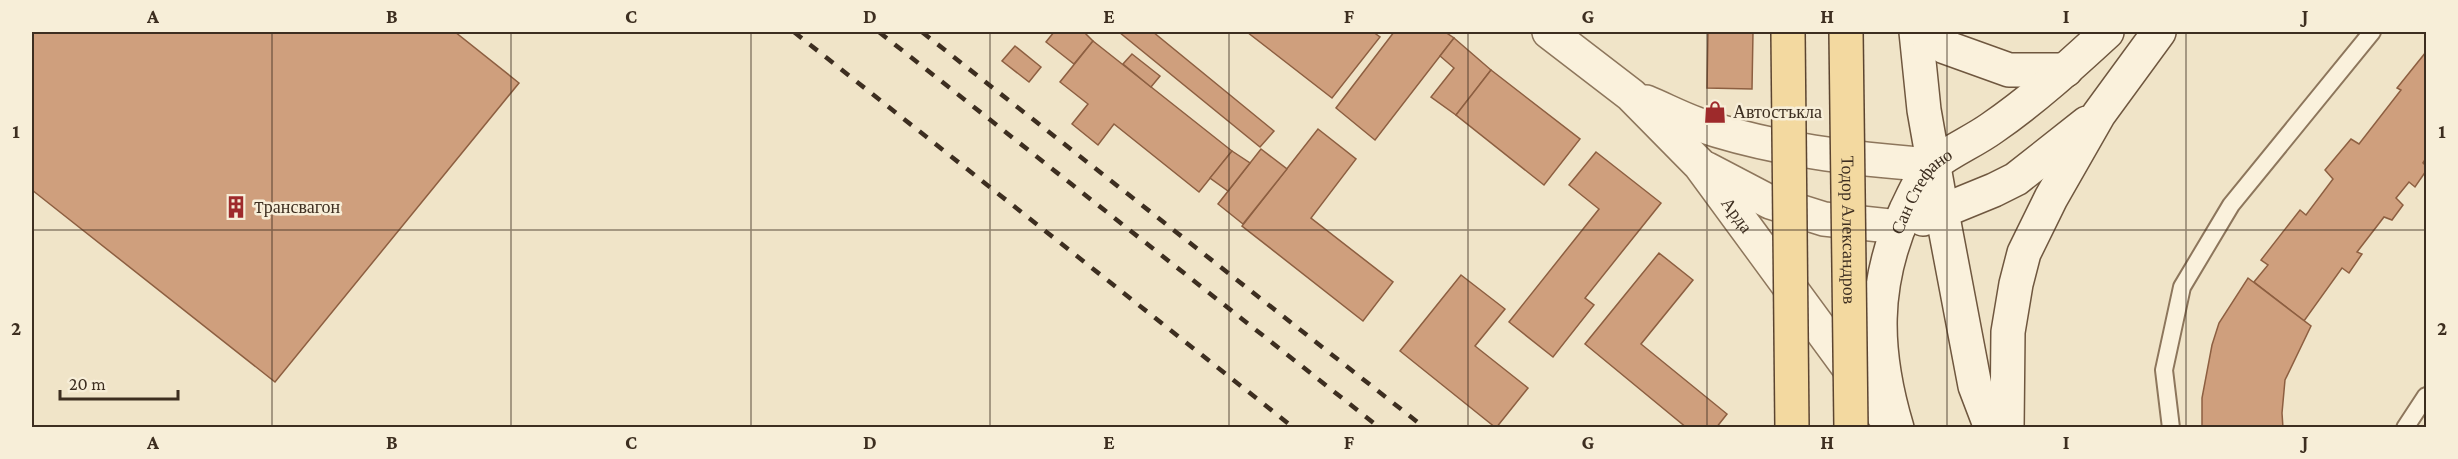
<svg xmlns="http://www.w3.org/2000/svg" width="2458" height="459" font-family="'Crimson Pro',serif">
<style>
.building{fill:#cf9f7d;stroke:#8d5f41;stroke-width:1.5}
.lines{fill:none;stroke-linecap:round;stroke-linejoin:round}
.lane-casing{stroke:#8d765c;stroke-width:20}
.street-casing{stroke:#8d765c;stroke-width:36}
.secondary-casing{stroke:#6f573f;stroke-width:36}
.lane{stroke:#faf1dc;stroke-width:16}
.street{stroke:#faf1dc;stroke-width:33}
.secondary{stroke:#faf1dc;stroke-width:33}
.rail{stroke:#3d2e20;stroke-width:4.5;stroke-dasharray:10 10;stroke-linecap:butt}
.primary-bridge-casing{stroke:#5b4430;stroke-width:36;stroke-linecap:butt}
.primary-bridge{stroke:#f3d9a0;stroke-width:33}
.grid{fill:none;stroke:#3d2e20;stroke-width:1.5;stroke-opacity:0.55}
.labels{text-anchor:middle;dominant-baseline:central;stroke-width:5;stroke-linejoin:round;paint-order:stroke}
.poi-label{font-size:18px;fill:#3d2e20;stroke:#f7eed8;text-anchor:start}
.street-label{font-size:18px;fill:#3d2e20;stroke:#f7eed8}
.neatline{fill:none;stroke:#3d2e20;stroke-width:2}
.grid-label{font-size:20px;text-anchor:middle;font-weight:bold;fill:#3d2e20}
</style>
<rect width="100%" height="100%" fill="#f0e4c8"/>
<g class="building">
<path d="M32,32H455L519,83L275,382L32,190Z"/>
<path d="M1054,32H1089L1086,34L1093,41L1074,64L1046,42Z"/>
<path d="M1119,32H1153L1274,131L1260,147Z"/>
<path d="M1247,32H1373L1380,37L1332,98Z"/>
<path d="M1394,32H1445L1454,38L1375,140L1336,108Z"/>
<path d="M1708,32H1753L1752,89L1707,88Z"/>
<path d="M1454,38L1491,70L1456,115L1431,97L1454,68L1440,56Z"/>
<path d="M1093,41L1232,151L1199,192L1114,124L1098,145L1072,124L1088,104L1060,82Z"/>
<path d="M1015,46L1041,67L1029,82L1002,61Z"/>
<path d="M2426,52V158L2423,163L2426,166V171L2415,187L2409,182L2396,198L2403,205L2392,220L2384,217L2357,252L2362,254L2349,273L2342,268L2304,321L2254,282L2268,265L2261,260L2300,210L2306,215L2333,179L2325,170L2351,139L2359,144L2401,90L2397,88Z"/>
<path d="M1132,54L1160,76L1151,87L1123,64Z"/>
<path d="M1491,70L1580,139L1544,185L1456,115Z"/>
<path d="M1318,129L1356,159L1311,218L1393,282L1363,321L1242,226Z"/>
<path d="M1261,149L1287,169L1243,224L1218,204Z"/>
<path d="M1232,151L1250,163L1228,191L1210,178Z"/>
<path d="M1596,152L1661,203L1585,298L1594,305L1553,357L1509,322L1599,209L1569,185Z"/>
<path d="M1659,253L1693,280L1641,344L1727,414L1716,428H1687L1585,344Z"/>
<path d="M1461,275L1505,309L1475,346L1528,388L1496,428L1400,351Z"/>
<path d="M2248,278L2311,326L2285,380L2282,413L2283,428H2202V398L2212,345L2219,323Z"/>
</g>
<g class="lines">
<g class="lane-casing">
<g id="lane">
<path d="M2171,428L2164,370L2182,287L2231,205L2372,32"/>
<path d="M2405,428L2426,396"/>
</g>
</g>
<g class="street-casing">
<g id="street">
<path id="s1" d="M1549,32L1631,95L1700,165L1893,428"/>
<path d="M1646,102C1663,109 1680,118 1697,124C1772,150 1854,159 1933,165"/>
<path d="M1707,169L1770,202L1824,219L1899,227"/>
</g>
</g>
<g class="secondary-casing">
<g id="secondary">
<path d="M1916,32L1924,110L1942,212L1975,386L1991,428"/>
<path d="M1924,32L1945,47L2009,70H2066"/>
<path d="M1923,219L1994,190L2016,179L2087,123"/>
<path id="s2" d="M1897,428C1874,351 1872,285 1906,210C1913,196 1922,174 1934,164C1952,150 1974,141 1992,128C2034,99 2070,66 2107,32"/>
<path d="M2007,428L2008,332L2016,284L2024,253L2051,198L2099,114L2159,32"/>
</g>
</g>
<use href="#lane" class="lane"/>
<use href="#street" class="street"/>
<use href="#secondary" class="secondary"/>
<g class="rail">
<path d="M794,32L1294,428"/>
<path d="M879,32L1380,428"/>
<path d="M922,32L1425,428"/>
</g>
<g class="primary-bridge-casing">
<g id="primary-bridge">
<path d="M1788,32L1792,428"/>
<path id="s3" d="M1846,32L1851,428"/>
</g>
</g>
<use href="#primary-bridge" class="primary-bridge"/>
</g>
<path class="grid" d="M272,32V428M511,32V428M751,32V428M990,32V428M1229,32V428M1468,32V428M1707,32V428M1947,32V428M2186,32V428M32,230H2426"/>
<defs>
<g id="shop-bare" transform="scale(1.8)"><path d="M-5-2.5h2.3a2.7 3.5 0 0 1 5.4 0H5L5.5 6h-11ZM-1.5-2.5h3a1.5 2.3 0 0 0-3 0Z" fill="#9e2a2b" stroke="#f7eed8" stroke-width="2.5" paint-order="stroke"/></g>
<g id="building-bare" transform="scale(1.8)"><path d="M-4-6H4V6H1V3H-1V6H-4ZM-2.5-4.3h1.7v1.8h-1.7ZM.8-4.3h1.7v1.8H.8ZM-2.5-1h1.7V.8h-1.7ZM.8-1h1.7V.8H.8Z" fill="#9e2a2b" stroke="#f7eed8" stroke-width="2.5" paint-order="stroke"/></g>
</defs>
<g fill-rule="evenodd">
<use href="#shop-bare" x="1715" y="112"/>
<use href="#building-bare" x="236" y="207"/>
</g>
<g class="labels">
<g class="poi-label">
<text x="1733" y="112">Автостъкла</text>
<text x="254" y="207">Tрансвагон</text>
</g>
<g class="street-label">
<text stroke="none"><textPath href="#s2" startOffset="248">Сан Стефано</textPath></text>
<text stroke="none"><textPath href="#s1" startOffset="264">Арда</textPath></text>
<text stroke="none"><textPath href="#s3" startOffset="198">Тодор Александров</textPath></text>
</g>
</g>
<rect width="2458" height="459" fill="none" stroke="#f7eed8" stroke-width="66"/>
<path d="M60 390v9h118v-9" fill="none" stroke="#3d2e20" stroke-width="3"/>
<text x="69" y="390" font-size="18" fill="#3d2e20" stroke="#f7eed8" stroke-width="4.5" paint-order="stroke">20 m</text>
<rect x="33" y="33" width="2392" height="393" class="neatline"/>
<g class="grid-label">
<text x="153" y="23">A</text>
<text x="392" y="23">B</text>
<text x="631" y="23">C</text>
<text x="870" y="23">D</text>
<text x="1109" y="23">E</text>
<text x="1349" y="23">F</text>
<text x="1588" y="23">G</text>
<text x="1827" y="23">H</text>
<text x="2066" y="23">I</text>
<text x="2305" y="23">J</text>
<text x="16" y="138">1</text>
<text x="2442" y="138">1</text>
<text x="16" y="335">2</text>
<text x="2442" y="335">2</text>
<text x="153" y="449">A</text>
<text x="392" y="449">B</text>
<text x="631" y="449">C</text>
<text x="870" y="449">D</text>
<text x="1109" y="449">E</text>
<text x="1349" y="449">F</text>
<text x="1588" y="449">G</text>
<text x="1827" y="449">H</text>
<text x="2066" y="449">I</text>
<text x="2305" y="449">J</text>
</g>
</svg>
